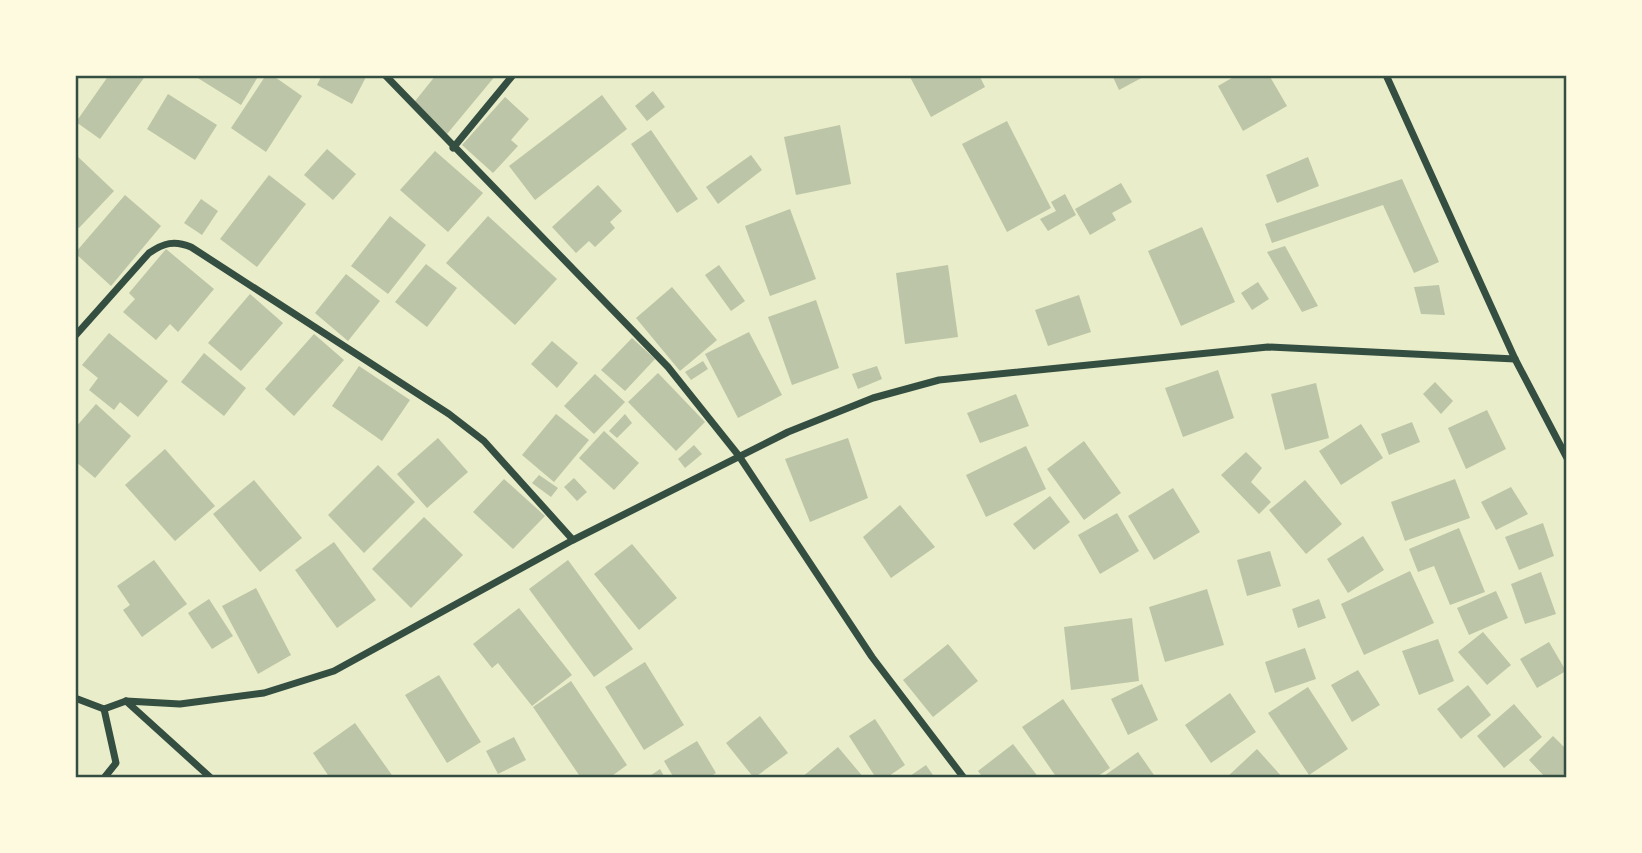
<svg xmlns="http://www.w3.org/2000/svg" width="1642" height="853" font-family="Barlow,sans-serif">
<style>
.building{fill:#bcc5a7}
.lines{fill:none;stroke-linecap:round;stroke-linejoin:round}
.minor{stroke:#344e41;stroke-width:7}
.neatline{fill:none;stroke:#344e41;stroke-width:2.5}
</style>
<rect width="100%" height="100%" fill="#e9edc9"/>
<g class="building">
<path d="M109,75H146L100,139L76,122Z"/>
<path d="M193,75H259L241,105Z"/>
<path d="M266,75H272L302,96L266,152L231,128Z"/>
<path d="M322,75H367L352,104L317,85Z"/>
<path d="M436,75H496L447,134L412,105Z"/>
<path d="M909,75H979L985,87L931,117Z"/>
<path d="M1112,75H1147L1119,90Z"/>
<path d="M1237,75H1269L1287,106L1243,131L1218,86Z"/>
<path d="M653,91L665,107L647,121L635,106Z"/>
<path d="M168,94L217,125L195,160L147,129Z"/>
<path d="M602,95L627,129L535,200L509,166Z"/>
<path d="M505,97L529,119L511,140L518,146L493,173L462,145Z"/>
<path d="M1007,121L1051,208L1007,232L962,144Z"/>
<path d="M840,125L851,184L796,195L784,137Z"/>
<path d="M651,130L698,199L677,213L631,144Z"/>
<path d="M327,149L356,174L333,200L304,175Z"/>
<path d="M435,151L483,193L448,232L400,190Z"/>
<path d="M75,154L114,191L79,228L75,224Z"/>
<path d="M751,155L762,170L718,204L706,187Z"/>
<path d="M1308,157L1319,186L1277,203L1266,175Z"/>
<path d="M269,175L306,204L257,267L220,239Z"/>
<path d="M1402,179L1439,262L1414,273L1383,205L1272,243L1265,224Z"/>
<path d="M1121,183L1132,202L1112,213L1116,220L1090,235L1075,209Z"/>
<path d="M598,185L622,211L610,222L615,228L595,247L589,241L576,253L552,227Z"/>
<path d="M1065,194L1076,215L1048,231L1040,219L1056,211L1051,202Z"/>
<path d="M125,195L161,226L111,286L75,253Z"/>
<path d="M201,199L218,211L202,235L184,223Z"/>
<path d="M790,209L816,279L770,296L745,226Z"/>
<path d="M390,216L426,245L388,294L351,266Z"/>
<path d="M488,216L557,279L515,325L446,263Z"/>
<path d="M1202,227L1235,302L1181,326L1148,251Z"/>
<path d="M1285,246L1318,306L1302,312L1267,252Z"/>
<path d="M166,249L214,289L178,332L170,324L156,340L123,312L135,299L129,293Z"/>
<path d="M426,264L457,288L427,327L395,302Z"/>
<path d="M719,265L745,301L731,311L705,275Z"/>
<path d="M948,265L958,337L905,344L896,273Z"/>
<path d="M346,274L380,301L348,341L315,313Z"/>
<path d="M1258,282L1269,299L1252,310L1241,293Z"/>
<path d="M1439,285L1445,315L1421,314L1414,287Z"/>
<path d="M672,287L717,340L680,371L636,318Z"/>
<path d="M250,294L283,323L241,371L208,343Z"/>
<path d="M1079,295L1091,332L1048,346L1035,310Z"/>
<path d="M816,300L839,368L792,385L768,317Z"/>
<path d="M749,332L782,395L738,418L705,354Z"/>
<path d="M109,333L168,381L138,417L120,402L114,410L89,390L98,378L82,365Z"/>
<path d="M314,334L344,360L294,416L265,389Z"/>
<path d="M632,338L655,359L625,391L601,370Z"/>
<path d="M552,341L578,363L557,388L531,364Z"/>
<path d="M204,353L246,388L224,416L181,382Z"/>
<path d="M703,361L708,369L691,380L685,372Z"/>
<path d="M359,366L410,400L382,441L332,406Z"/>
<path d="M877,366L882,379L858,389L852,374Z"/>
<path d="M1218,370L1234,418L1183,437L1165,388Z"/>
<path d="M658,373L705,422L676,451L628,402Z"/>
<path d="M595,374L625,402L594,434L564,406Z"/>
<path d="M1435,382L1453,401L1441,414L1423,394Z"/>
<path d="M1316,383L1329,438L1285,450L1271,394Z"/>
<path d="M1016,394L1029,426L980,443L967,413Z"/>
<path d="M96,404L131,436L95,478L75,461V428Z"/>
<path d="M1487,410L1506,449L1466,469L1448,428Z"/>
<path d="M556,414L589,440L554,482L522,455Z"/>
<path d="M625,414L632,423L617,438L609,431Z"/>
<path d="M1412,422L1420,442L1389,455L1381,434Z"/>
<path d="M1361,424L1383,458L1341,485L1319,451Z"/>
<path d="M604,431L639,463L614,490L579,458Z"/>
<path d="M438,438L468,472L427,508L397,474Z"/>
<path d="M848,438L868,498L810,522L785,459Z"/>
<path d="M1084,441L1121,493L1084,520L1047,469Z"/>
<path d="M694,445L702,454L685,468L678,459Z"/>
<path d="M1026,446L1046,489L986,517L966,475Z"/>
<path d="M165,449L215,506L175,541L125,485Z"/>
<path d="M1246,452L1262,468L1251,482L1271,502L1259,514L1221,475Z"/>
<path d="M378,465L415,502L364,553L328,515Z"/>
<path d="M539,475L558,488L551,497L532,483Z"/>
<path d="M574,478L587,492L577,501L564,487Z"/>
<path d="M504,479L545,516L513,549L473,512Z"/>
<path d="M1455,479L1470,518L1405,541L1391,502Z"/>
<path d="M254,480L302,538L260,572L213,514Z"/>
<path d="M1305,480L1342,524L1306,554L1269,510Z"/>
<path d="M1511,487L1528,514L1496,530L1481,502Z"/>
<path d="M1173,488L1200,532L1154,560L1128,516Z"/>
<path d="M1050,496L1070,522L1034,550L1013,524Z"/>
<path d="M900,505L935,547L891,578L863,537Z"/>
<path d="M1117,513L1139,551L1100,574L1078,535Z"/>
<path d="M424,517L463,555L411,608L372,569Z"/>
<path d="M1543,523L1554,556L1519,570L1505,537Z"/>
<path d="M1459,528L1485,592L1450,605L1434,566L1418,572L1409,549Z"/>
<path d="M1363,536L1384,570L1348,593L1327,559Z"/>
<path d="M334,542L376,600L337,628L295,570Z"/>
<path d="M632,544L677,598L639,630L594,574Z"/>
<path d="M1270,551L1281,586L1247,596L1237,560Z"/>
<path d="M154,560L187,604L142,637L123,610L130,605L117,586Z"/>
<path d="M568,560L633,649L594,677L529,589Z"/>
<path d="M1410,571L1434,623L1364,655L1341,604Z"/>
<path d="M1541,572L1556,614L1525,624L1511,584Z"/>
<path d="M256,588L291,655L258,674L222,606Z"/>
<path d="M1207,589L1224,645L1165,662L1149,607Z"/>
<path d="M1496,591L1508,618L1469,635L1457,608Z"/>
<path d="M209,599L233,636L212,649L188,613Z"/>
<path d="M1319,599L1326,618L1298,628L1292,609Z"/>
<path d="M519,608L572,675L532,706L498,663L492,668L473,644Z"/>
<path d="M1132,618L1139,681L1071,690L1064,627Z"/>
<path d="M1483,632L1511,665L1487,685L1458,652Z"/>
<path d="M1438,639L1454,681L1419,695L1402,651Z"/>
<path d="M1549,642L1566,671L1537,688L1520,659Z"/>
<path d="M948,644L978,681L933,717L903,680Z"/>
<path d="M1305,648L1316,679L1275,693L1265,662Z"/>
<path d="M645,662L684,725L644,750L605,687Z"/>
<path d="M1358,670L1380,705L1352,722L1331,685Z"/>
<path d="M439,675L481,742L447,763L405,695Z"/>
<path d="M571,681L627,765L609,778H581L533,707Z"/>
<path d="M1142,684L1158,720L1128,735L1111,699Z"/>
<path d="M1468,685L1491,715L1461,739L1437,709Z"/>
<path d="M1308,687L1348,749L1309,775L1268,713Z"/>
<path d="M1230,693L1256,732L1211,763L1185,725Z"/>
<path d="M1063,699L1110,768L1095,778H1057L1022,727Z"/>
<path d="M1514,704L1542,737L1504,768L1477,736Z"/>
<path d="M760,716L788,753L754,778L726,743Z"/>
<path d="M875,719L905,765L886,778H876L849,736Z"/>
<path d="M355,723L394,778H330L313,753Z"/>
<path d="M1553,736L1567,750V771L1560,778H1546L1529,760Z"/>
<path d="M514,737L526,760L498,774L486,751Z"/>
<path d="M697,741L716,773L708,778H674L664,761Z"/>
<path d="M1013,744L1039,778H983L978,771Z"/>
<path d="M838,747L864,778H801Z"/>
<path d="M1257,749L1283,778H1226Z"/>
<path d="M1138,752L1156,778H1101Z"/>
<path d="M926,765L935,778H911L910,776Z"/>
<path d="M660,769L665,778H647Z"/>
</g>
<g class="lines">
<g class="minor">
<path d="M385,75L668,367L739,456L872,657L964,778"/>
<path d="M1386,75L1515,359L1567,458"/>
<path d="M453,148L513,75"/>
<path d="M75,336L149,253C164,243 174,240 191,247L449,414L484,441L573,540"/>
<path d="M75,698L104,709L126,701L180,704L264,693L334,671L573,540L788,432L873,398L939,380L1268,347L1515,359"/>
<path d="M126,701L211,778"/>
<path d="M104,778L116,763L104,709"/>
</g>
</g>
<rect width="1642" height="853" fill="none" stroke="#fefae0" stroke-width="154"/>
<rect x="77" y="77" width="1488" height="699" class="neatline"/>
</svg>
